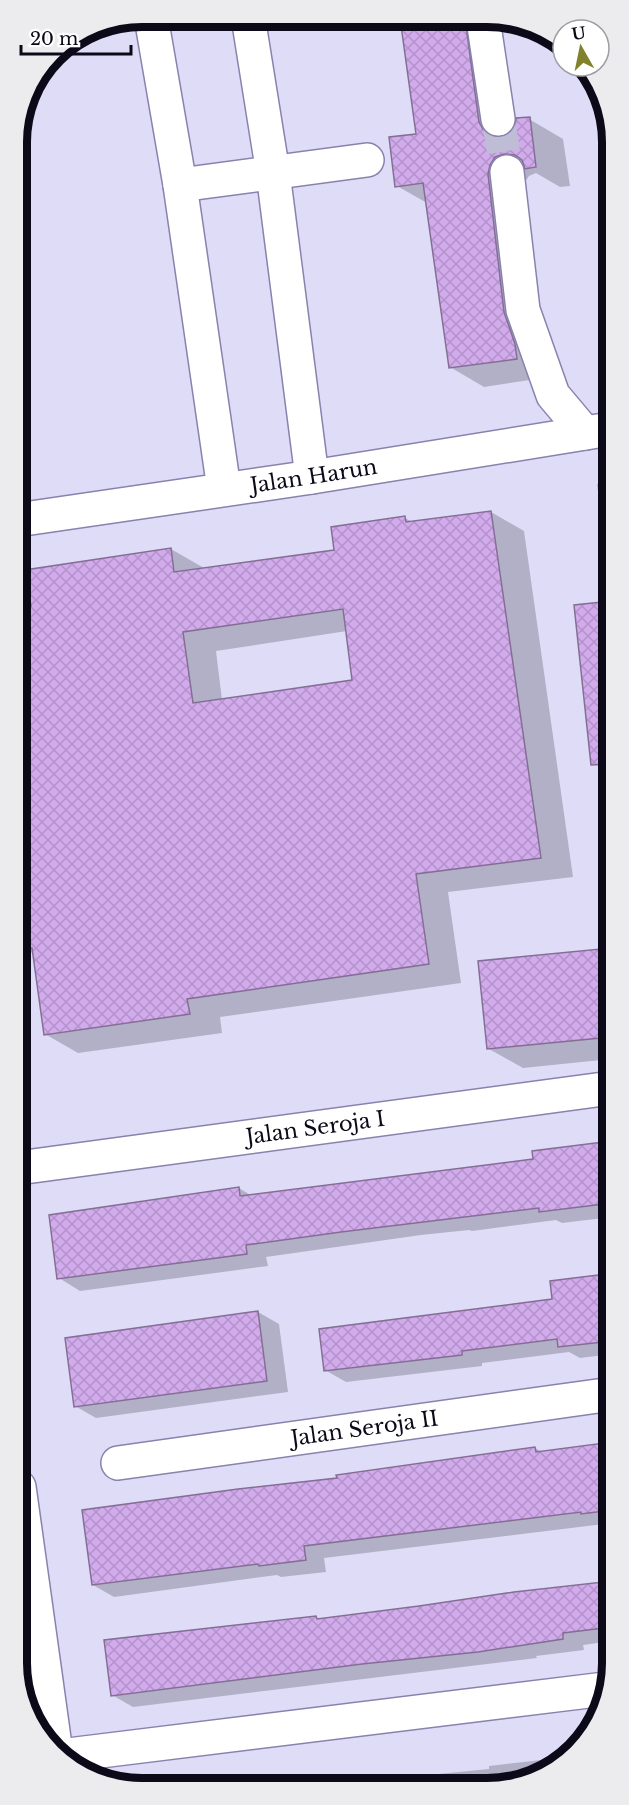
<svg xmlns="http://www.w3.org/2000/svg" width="629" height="1805" font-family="'Libre Baskerville',serif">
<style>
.built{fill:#d5cffb}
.shadow{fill:#0003;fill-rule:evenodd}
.building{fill:url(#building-cross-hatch);stroke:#856e96;stroke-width:1.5;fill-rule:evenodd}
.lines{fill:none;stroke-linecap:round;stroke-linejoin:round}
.minor-tunnel{stroke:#bfbcd6;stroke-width:33;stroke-dasharray:33 16;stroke-linecap:butt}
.minor-casing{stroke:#8882ad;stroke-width:36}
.minor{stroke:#fff;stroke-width:33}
.labels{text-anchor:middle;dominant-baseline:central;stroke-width:4.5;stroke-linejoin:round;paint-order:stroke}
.street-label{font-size:21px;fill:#0c0918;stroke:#fff}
.rim{fill:none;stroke:#0c0918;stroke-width:8}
</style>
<defs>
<pattern id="building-cross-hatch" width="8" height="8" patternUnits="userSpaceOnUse" patternTransform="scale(1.5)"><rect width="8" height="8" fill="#d2abed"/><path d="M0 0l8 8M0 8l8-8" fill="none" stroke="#b392ca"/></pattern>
</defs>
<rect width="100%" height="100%" fill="#dfdcf8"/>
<path class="built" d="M19,1601L35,1718L19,1688Z"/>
<g class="shadow">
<path d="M402,18L501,19L502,27L499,32L498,42L512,134L529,119L563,139L570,186L560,187L536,173L529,176L523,185L538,333L550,377L484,387L450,367L427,203L397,186L418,135Z"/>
<path d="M611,482V583L597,484Z"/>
<path d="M491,512L524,531L573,877L448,892L461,983L220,1017L222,1033L78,1053L45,1034L34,954L23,948L18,913V670L171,549L204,568L336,551L405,518L414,523ZM347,631L353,681L222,700L216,651Z"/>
<path d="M611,949V1059L523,1068L489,1049L480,963Z"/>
<path d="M611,1141L612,1217L562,1223L556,1220L472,1231L469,1230L421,1235L266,1257L268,1266L80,1291L59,1278L239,1188L252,1196L535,1161L534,1152Z"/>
<path d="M612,1275V1354L580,1358L569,1352L482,1363V1366L346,1382L325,1370L554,1301L551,1282Z"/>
<path d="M258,1312L279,1324L288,1392L96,1418L75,1406Z"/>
<path d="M612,1443V1523L324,1558L326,1572L281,1577L277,1575L114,1597L93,1585L338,1480L535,1448L542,1452Z"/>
<path d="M612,1582V1641L583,1645L584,1650L536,1656L537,1658L133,1707L112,1695L316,1618L320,1620Z"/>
<path d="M19,1663L41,1675L50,1745L19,1688Z"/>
<path d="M559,1758L512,1786H317L489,1769V1766Z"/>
</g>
<g class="building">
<path d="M400,18L465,19L479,122L484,131L492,137H501L510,133L515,126L516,118L530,117L536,167L525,169L522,160L515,155L504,154L495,157L490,165L488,174L504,312L515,344L517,359L449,368L423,183L395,187L389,137L416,134Z"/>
<path d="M491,511L541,858L416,874L429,964L187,999L190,1014L44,1035L32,948L22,949L18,923L17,607L31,606L25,570L171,548L174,572L334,550L331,527L405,516L406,522ZM343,609L352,680L193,703L183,632Z"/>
<path d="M611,601V764L591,765L574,605Z"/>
<path d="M611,948V1037L487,1049L478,961Z"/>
<path d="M611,1141L612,1203L539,1212V1208L341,1232L246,1245L247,1254L57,1279L49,1215L239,1187L240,1196L533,1159L532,1151Z"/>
<path d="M606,1274L612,1321V1341L558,1347L557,1339L462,1351V1355L324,1371L319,1329L552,1299L550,1281Z"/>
<path d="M258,1311L267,1381L74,1407L65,1338Z"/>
<path d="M612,1442V1510L581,1514V1512L304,1546L306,1560L259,1566L258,1564L92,1585L82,1510L238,1489L337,1478L336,1475L535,1447L536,1452Z"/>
<path d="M612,1581V1627L563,1633V1639L478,1652L362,1664L111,1696L104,1640L316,1616L317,1619L419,1606L514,1592Z"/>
</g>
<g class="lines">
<path class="minor-tunnel" d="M498,119L507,172"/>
<g class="minor-casing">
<g id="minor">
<path d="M151,17L180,185L224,489"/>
<path d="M248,17L273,173L312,477"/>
<path d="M483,19L498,119"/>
<path d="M507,172L523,310L553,395L585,433"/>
<path d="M180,185L367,160"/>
<path id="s1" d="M17,520L312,477L610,429"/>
<path id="s2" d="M18,1168L611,1088"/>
<path id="s3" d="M118,1463L612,1394"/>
<path d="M19,1487L56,1753"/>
<path d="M60,1756L605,1689"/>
</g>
</g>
<use href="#minor" class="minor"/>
</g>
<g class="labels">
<g class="street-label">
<text stroke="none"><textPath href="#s1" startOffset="300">Jalan Harun</textPath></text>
<text stroke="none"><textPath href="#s2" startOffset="300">Jalan Seroja I</textPath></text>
<text stroke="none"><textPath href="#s3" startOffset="249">Jalan Seroja II</textPath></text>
</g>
</g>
<path d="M0 0H629V1805H0ZM142 27H487A115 115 0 0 1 602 142V1663A115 115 0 0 1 487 1778H142A115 115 0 0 1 27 1663V142A115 115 0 0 1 142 27Z" fill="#ecebed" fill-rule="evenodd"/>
<path class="rim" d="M142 27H487A115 115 0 0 1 602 142V1663A115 115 0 0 1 487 1778H142A115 115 0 0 1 27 1663V142A115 115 0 0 1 142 27Z"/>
<g transform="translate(581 48) rotate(351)"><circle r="28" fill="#ffffff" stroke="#9e9da3" stroke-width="1.5"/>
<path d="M0-4.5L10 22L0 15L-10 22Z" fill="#80822c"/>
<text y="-9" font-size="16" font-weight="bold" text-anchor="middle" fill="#0c0918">U</text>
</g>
<path d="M21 45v9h110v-9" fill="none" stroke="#0c0918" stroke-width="3"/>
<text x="30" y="45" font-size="18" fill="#0c0918" stroke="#ffffff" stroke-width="4.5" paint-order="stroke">20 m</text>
</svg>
